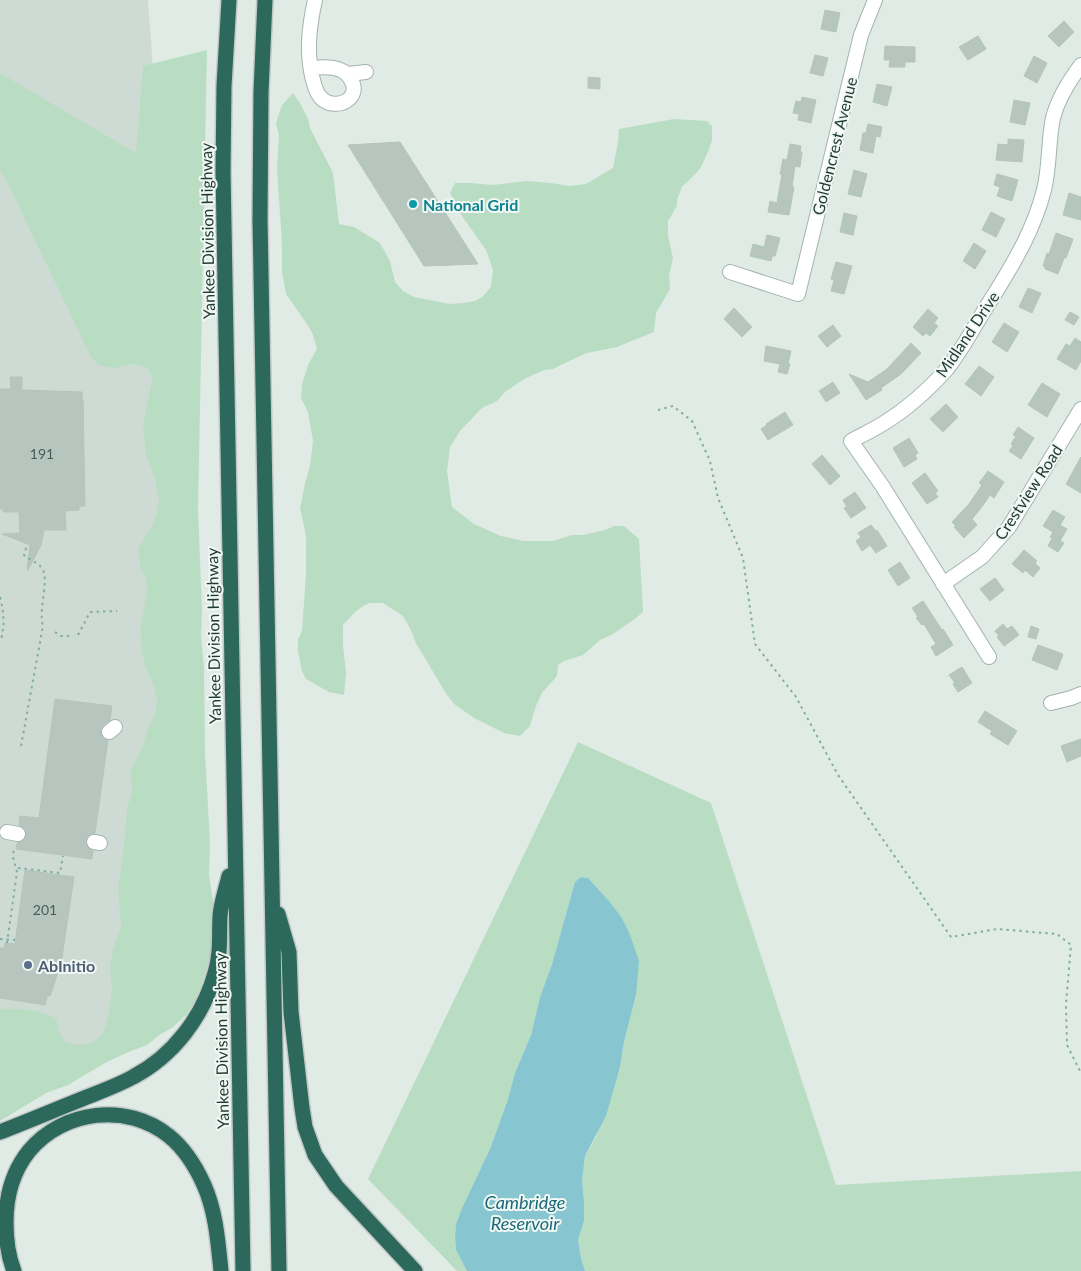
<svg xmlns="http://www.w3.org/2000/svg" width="1081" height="1271" font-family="Lato,sans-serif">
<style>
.built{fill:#cedbd5}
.green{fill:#b9ddc2}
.water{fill:#87c6d1}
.building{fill:#b6c6bf;stroke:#b3c5bd}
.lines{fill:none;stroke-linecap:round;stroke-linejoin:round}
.minor-casing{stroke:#a3b3ad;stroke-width:16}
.highway-casing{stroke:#c1c8c6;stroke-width:18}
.path{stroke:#80afa0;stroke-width:2;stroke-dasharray:2.5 4;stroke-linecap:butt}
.minor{stroke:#fff;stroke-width:14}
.highway{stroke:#2c685c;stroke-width:15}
.culture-dot{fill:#0f9aa8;stroke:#f1f8f4;stroke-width:2}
.service-dot{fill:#5c6f8a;stroke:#f1f8f4;stroke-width:2}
.labels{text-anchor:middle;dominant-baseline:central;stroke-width:4;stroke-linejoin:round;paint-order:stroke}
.number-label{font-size:14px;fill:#465e57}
.street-label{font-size:16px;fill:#213c34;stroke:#f1f8f4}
.culture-label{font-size:16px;font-weight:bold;fill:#0d838f;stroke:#f1f8f4;text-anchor:start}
.service-label{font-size:16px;font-weight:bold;fill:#4e5e75;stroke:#f1f8f4;text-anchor:start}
.water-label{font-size:18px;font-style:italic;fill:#1a6978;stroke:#f1f8f4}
</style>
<rect width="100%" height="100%" fill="#e0ebe6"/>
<g class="built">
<path d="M0,0H148L163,208L0,109Z"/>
<path d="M0,135L166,238L179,987L129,1033L0,1086Z"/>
</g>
<g class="green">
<path d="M207,50L198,509L202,610L201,635L204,668L205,753L210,842L209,875L213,900V945L209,964L196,1000L186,1015L173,1027L158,1036L147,1045L126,1053L105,1063L68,1085L46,1093L0,1121V1009C18,1008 40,1010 56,1018L59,1032L65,1042L78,1045L93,1043L103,1034L108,1017L112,990L110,967L113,949L121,926L118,888L124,848L127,808L132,792L130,772L144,743L147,731L156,711L157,698L153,683L146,669L142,653L140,630L147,592L146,576L141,570L138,549L145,536L153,525L157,511L159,499L155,479L146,456L143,429L147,402L153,378L147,368L133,364L115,368L100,366L91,357L7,182L0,170V73L136,153L143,66Z"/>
<path d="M293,93L301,105L308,119L310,128L333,173L339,224L354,227L380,243L390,261L395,282L403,291L414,297L449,304L464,303L475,301L482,297L491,287L493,270L486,250L462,216L450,193L455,183H470L493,185L526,181L551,183L569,186L586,184L613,168L618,142L619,129L674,119L707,121L712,126V140L708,152L700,169L682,187L677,200V206L668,221V235L673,258L669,275L670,289L656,313L654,332L617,347L587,353L563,364L553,369L544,370L524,379L505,392L497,401L482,408L460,431L450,447L447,471L452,507L474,524L501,536L523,541H553L572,535H583L605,530L614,526H624L639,539L643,612L636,618L613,634L600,640L583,655L564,661L558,665L557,676L542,693L536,706L530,726L520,736L504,733L474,718L454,704L445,692L416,643L410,628L403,616L383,603H370L363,606L355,612L343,625V645L346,673L344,695L329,692L306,679L302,671L298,651V639L302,631L306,574V538L304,526L300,509L305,483L310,466L313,441L308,412L301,398L302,384L308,365L317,349L313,335L309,327L286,294L282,272V244L277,168L279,135L276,123L282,105Z"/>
<path d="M578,742L711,803L836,1185L1081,1171V1271H585L581,1258L578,1240L584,1221V1200L582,1181L585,1156L596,1137L620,1067L624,1042L636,995L632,944L629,932L622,918L610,902L588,878L581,877L575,882L552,964L540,997L531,1035L515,1073L507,1102L490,1149L462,1208L456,1224L455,1237L456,1250L467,1271H457L368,1179Z"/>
</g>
<path class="water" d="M581,877L588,878L610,902L622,918L629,932L639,961L636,995L624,1042L620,1067L606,1116L585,1156L582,1181L584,1200V1221L578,1240L581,1258L585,1271H467L456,1250L455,1237L456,1224L462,1208L490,1149L507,1102L515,1073L531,1035L540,997L552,964L575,882Z"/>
<g class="building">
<path d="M825,10L840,13L836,32L821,29Z"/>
<path d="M1064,21L1074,32L1059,47L1048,36Z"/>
<path d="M978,36L986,49L968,60L959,47Z"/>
<path d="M885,46L915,47V62H905V67H889L890,60H884Z"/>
<path d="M815,55L828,58L823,76L810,73Z"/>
<path d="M1034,56L1047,63L1037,83L1024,76Z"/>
<path d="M588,77L600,78V89L588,88Z"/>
<path d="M877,84L892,87L887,106L873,102Z"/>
<path d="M802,97L816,100L811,123L798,120L799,114L793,113L796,101L801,102Z"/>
<path d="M1014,100L1030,103L1025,125L1010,122Z"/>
<path d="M868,124L882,127L880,137L876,136L873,153L860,150L863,133H866Z"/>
<path d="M1008,139L1024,140L1022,162L996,160L998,144L1008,145Z"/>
<path d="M400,142L478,264L424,266L348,145Z"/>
<path d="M790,144L801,146L800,152H802L800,167L795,166L792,187H794L789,215L768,212L770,201L777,203L782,174H780L783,159L787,160Z"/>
<path d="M854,170L867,174L861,197L848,194Z"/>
<path d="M997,174L1018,180L1012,201L997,196L1000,187L994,185Z"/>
<path d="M1069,193L1081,197V220L1063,215Z"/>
<path d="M991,212L1005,219L996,237L982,230Z"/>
<path d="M844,213L857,216L853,235L840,232Z"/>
<path d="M1056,233L1073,239L1066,258H1064L1058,274L1045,269V267L1043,266L1047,253L1049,254Z"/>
<path d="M767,235L780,238L775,256H772L771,261L750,256L753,244L764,247Z"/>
<path d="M974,243L986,251L975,269L963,261Z"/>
<path d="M836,262L852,266L844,294L831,291L834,280L831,279Z"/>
<path d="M1028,288L1041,293L1032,313L1019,307Z"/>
<path d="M734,308L752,327L742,337L724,319Z"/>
<path d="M928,309L938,318L934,323L938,326L930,336L926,333L923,336L913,327Z"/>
<path d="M1070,312L1079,317L1074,325L1065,320Z"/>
<path d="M1004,323L1019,332L1007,352L992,342Z"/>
<path d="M833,325L841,336L827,347L818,336Z"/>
<path d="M1075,338L1081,342V361L1076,370L1057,359L1066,344L1070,346Z"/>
<path d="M911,343L921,353L901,374L881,388L882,390L866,400L849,374L868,382L887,369Z"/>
<path d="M766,346L791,351L788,363L790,364L787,374L778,372L780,364L764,361Z"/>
<path d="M979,366L994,377L981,396L965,384Z"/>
<path d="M10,377H22V390L82,392V398L83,400L85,506H79V510L65,511L66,530H44L41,545L28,570H27L30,545L2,534L20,533L19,512H3V509H0V389H11Z"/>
<path d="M833,382L840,393L826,402L819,391Z"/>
<path d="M1042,383L1060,394L1047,417L1028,405Z"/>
<path d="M946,404L958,417L943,432L930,419Z"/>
<path d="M785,412L793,425L768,440L761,429L767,425L766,424Z"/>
<path d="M1018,427L1034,438L1021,459L1009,451L1013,446L1011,444L1016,436L1013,435Z"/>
<path d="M909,438L918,453L915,455L917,459L904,467L893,448Z"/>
<path d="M822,455L840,476L830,485L812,464Z"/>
<path d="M1081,457V493L1066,484Z"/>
<path d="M988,471L1004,482L994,498L990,495L981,508L972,519L977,525L964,538L954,527L956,526L952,522L969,504L982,485L979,483Z"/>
<path d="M925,473L938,491L935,493L938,497L927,504L912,483Z"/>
<path d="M855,492L866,508L851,518L844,508L847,507L843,500Z"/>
<path d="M1053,510L1065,517L1060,525L1067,529L1060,541L1064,543L1058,552L1048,546L1052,538L1050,537L1053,532L1043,526Z"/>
<path d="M871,525L876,531L877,530L887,546L876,553L870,545L862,551L856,541L861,537L858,533Z"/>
<path d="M1024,550L1037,561L1035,563L1040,568L1033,577L1025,570L1023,573L1012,564Z"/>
<path d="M900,562L910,578L898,586L888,570Z"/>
<path d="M995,578L1004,590L990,601L980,589Z"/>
<path d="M923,601L942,630L943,629L953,645L936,656L931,647L936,644L924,624L922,625L916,618L918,617L912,608Z"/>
<path d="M1003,624L1007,629L1012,626L1019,635L1004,646L997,637L999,636L995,631Z"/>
<path d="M1031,626L1039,629L1036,639L1028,637Z"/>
<path d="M1038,645L1063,654L1057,670L1032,660Z"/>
<path d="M962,667L972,683L958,692L953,684L955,683L949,675Z"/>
<path d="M55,699L112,706L110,720L103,725L101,729V734L102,737L108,740L95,833L91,834L88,836L85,841L86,846L88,848L93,851L92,859L16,849L17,843L20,842L24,840L27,835L26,831L24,828L19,825L20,816L39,818Z"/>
<path d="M985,711L1017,731L1008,745L990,734L992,731L978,722Z"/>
<path d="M1081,739V756L1067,762L1061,746Z"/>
<path d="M25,870L74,877L61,964L50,996H47L45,1005L0,998V948H4L5,943L15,944Z"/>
</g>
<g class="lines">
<g class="minor-casing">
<g id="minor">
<path d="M311,68C324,67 342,65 350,78C364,99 335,112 321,98C316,93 315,87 313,80C306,53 309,27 315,0"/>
<path d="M348,74L366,72"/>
<path d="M730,272L798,294L861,35L875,0"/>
<path d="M943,584L982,557L1009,527L1081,409"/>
<path d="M989,657L883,487L851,441C862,435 873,430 884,423C907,409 929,389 947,369C965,346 978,319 994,295C1015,261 1034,229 1044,190C1050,166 1048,142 1053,118C1058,98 1069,81 1081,65"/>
<path d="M1051,703L1071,698L1081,694"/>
<path d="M109,732L115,727"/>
<path d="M7,832L18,834"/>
<path d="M94,842L100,843"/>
</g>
</g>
<g class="highway-casing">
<g id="highway">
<path d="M229,0L224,86L223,171L243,1271"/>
<path d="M265,0L261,92L260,219L279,1271"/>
<path d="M278,914L289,952L291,1012L302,1108L305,1127L315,1155L336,1186L415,1271"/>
<path d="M0,1132C26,1122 52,1111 77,1101C96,1093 115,1087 133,1077C173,1056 203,1017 215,973C221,954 219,936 220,916C221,903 226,889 229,876"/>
<path d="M14,1271C8,1256 6,1238 6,1222C6,1197 13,1171 29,1151C63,1110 127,1102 169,1136C185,1149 196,1167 204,1185C216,1212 218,1242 221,1271"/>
</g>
</g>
<g class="path">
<path d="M658,410L673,406L692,421L710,461L718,498L743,558L755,644L796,697L838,775L951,937L997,929L1057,934L1071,945L1066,1004L1067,1045L1081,1073"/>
<path d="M0,597C4,614 5,623 1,640"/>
<path d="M55,632L61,636H69"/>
<path d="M78,635L90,612L117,611"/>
<path d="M21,746L43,626C38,610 49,582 43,570C39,562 30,561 24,555L27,545"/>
<path d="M18,868L60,873L63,856"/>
<path d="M0,939L15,940"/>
<path d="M7,943L17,872L13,857L14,847"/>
</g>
<use href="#minor" class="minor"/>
<use href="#highway" class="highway"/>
</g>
<circle class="culture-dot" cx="413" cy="204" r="5"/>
<circle class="service-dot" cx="28" cy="965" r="5"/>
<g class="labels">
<g class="number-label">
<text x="42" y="453">191</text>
<text x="45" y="909">201</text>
</g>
<g class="street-label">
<text transform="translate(834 146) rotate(-76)">Goldencrest Avenue</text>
<text transform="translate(207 231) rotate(-91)">Yankee Division Highway</text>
<text transform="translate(967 334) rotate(-56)">Midland Drive</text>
<text transform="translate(1028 492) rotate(-57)">Crestview Road</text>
<text transform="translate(213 636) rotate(-91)">Yankee Division Highway</text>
<text transform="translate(221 1041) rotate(-91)">Yankee Division Highway</text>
</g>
<g class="culture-label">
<text x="423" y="204">National Grid</text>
</g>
<g class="service-label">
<text x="38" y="965">AbInitio</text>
</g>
<g class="water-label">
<text x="525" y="1202">Cambridge<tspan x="525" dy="21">Reservoir</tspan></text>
</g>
</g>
</svg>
